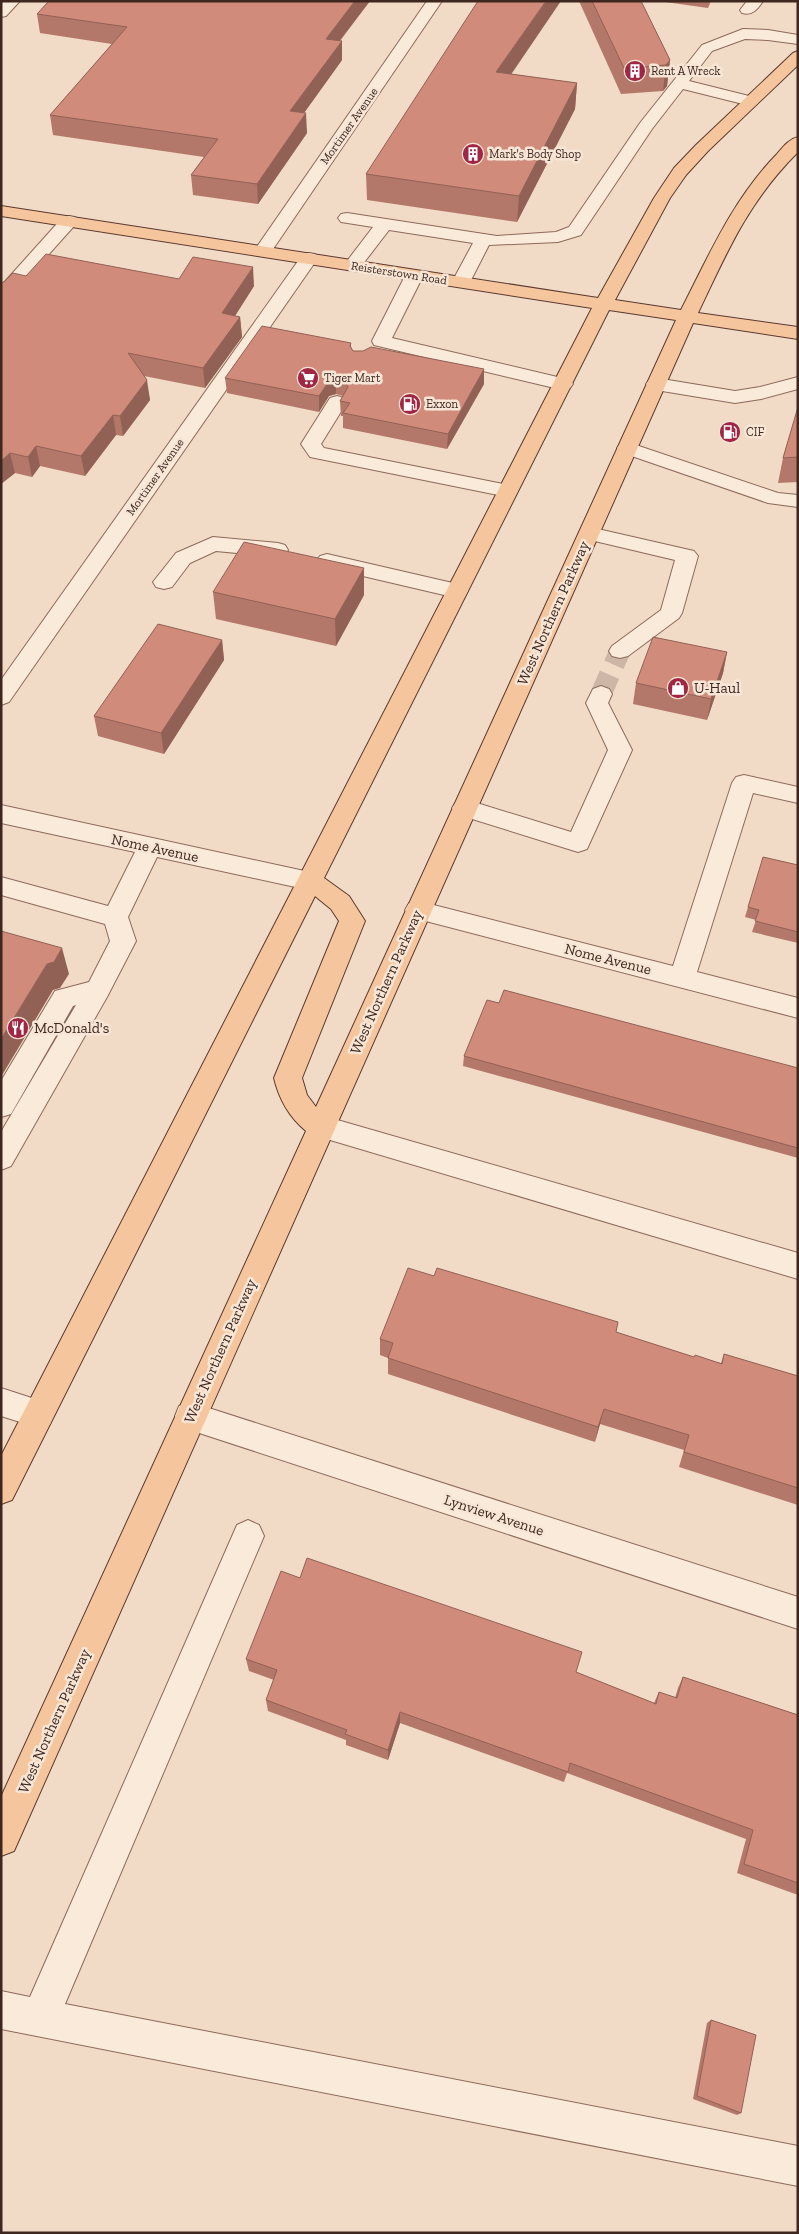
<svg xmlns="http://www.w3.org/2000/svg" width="799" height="2234" font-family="'Zilla Slab',serif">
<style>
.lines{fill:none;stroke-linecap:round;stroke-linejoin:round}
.minor-tunnel{stroke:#cdb6a5;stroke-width:21;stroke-dasharray:21 11;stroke-linecap:butt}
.minor-casing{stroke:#8d6a5b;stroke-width:2}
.major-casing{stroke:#5b392f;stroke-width:2}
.minor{fill:#faeada;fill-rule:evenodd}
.major{fill:#f5c69d;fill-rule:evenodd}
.wall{fill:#b37869}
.shaded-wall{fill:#926155}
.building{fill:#d08b7a;stroke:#926155}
.labels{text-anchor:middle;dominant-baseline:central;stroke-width:5;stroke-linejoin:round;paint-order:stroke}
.far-poi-label{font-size:12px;fill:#3d271f;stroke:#f7e6d6;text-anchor:start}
.far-street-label{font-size:12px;fill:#3d271f;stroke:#f7e6d6}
.street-label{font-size:15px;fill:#3d271f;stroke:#f7e6d6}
.poi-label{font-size:15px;fill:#3d271f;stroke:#f7e6d6;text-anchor:start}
</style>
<rect width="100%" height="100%" fill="#f1dac6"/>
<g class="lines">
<path class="minor-tunnel" d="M601,694L620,651"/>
<g class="minor-casing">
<g id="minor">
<path d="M4,1H20L6,16L1,17V4Z"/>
<path d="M427,1H442L269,255H257L254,251Z"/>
<path d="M747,1H763C758,9 752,16 742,13L740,10Z"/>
<path d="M743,29L768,30L798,35V44L768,40L745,39L712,51L689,81L757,98L759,101L757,104L751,106L683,89L652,129L581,235L558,242L489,245L470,282L467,286L461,287L455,286L452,282L473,243L389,230L359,269H347L344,265L373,227L341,222L338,218L341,214L347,213L497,236L556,232L569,227L640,123L702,45Z"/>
<path d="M69,216L75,217L78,221L75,225L7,301L1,302V286L63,217Z"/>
<path d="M309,253L315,254L318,258L9,702L1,705V680L303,254Z"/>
<path d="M414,271L420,272L423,276L392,338L570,380L573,384L570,388L563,390L374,345L372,341L405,276L408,272Z"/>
<path d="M798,377V389L761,399L735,403L656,390L649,388L646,384L649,380L656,378L735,391L760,387Z"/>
<path d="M337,396L344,398L347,402L321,444L324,448L508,485L515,487L518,491L515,495L508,497L310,457L301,444L330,398Z"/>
<path d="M627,442L778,493L798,495V507L768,503L620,452L617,448L620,444Z"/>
<path d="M589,527L694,551L698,556L682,613L679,618L628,656L620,658L612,656L609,651L612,646L661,610L675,560L582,538L579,533L582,528Z"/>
<path d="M213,537L278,543L285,545L288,550L285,555L278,557L216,551L190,563L172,587L164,589L156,587L153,582L176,553Z"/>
<path d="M327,554L457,584L465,586L468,591L465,596L457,598L320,566L316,561L320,556Z"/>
<path d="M601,686L609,689L612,694L608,703L632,750L587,849L578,852L456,814L452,808L456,802L464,799L571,832L608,750L586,703L593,689Z"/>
<path d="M744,775L798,787V803L753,793L697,972L798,998V1018L418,919L409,917L405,910L409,903L418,901L673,966L732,783L736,777Z"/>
<path d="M1,805L309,872L318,875L321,881L318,887L309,890L157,857L128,917L136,941L107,997L11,1166L1,1170V1132L76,1005L73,1006L11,1114L1,1117V1081L55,991L89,982L110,941L105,924L1,895V877L108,906L135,852L1,823Z"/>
<path d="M320,1115L798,1253V1279L310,1134L306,1126L310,1118Z"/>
<path d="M1,1388L50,1404L54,1414L50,1424L39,1428L1,1416Z"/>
<path d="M190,1402L798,1597V1629L190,1430L179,1426L175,1416L179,1406Z"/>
<path d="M248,1520L259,1525L264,1536L65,2004L798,2146V2186L1,2029V1991L30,1997L237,1525Z"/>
</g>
</g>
<g class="major-casing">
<path id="major" d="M798,51V65L708,151L686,175L670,198L615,300L681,310C709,255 733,199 777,154C783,147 789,139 798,137V152C748,202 728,250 698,313L798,327V339L693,323L14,1851L1,1856V1797L306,1131C289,1117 279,1099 274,1078L339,921L331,909L315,896L12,1500L1,1504V1456L592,308L1,216V206L598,298L654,198L674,168L696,145L793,53ZM609,310L676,320L316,1107L307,1095L302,1078L365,921L349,896L324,878Z"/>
</g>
<use href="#minor" class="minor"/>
<use href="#major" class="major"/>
</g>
<g class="wall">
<path d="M49,1H370L340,41H342V60L304,113L307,133L258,204L193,195L191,175L204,157L53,135L50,115L112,44L40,33L37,14Z"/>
<path d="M579,1H641L670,60L667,86L663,91L621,94Z"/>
<path d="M658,1H711L708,8Z"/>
<path d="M511,74L577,83L575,109L517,222L367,200L366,174Z"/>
<path d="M26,276L179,279L254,286L235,316L240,317L242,337L205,388L144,376L150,400L123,436L116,435L85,476L40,466L32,477L15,473L1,484Z"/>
<path d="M351,343V347L353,351L484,384L447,449L343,428V416H341L340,401L343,396L336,394L329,396L319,412L227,393L225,378Z"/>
<path d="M798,407V482L778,483L783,458Z"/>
<path d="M364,568V595L336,646L216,619L213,592Z"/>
<path d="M222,640L224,660L164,754L98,736L94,716Z"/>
<path d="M727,652L723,673L707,720L633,704L636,683Z"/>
<path d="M798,865V943L752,932L756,920L745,917L748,907Z"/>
<path d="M499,1003L798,1068V1158L463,1066L464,1056Z"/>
<path d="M616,1332L694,1357L721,1363L724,1354L798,1376V1505L679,1467L684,1450L600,1424L595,1442L388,1374V1358L380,1355V1339Z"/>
<path d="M246,1659L576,1672L654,1703L659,1692L675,1698L678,1688L683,1677L798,1715V1895L737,1873L746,1839L567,1773L564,1782L400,1723L388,1760L346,1745V1740L268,1711L266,1700L274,1680L249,1671Z"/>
<path d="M711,2020L741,2113L737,2115L693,2099L707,2023Z"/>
</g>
<g class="shaded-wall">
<path d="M355,1H370L326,58V39Z"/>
<path d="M546,1H561L495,98L496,72Z"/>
<path d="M342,41V60L291,131L290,111Z"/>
<path d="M670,60L667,86L663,91L666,65Z"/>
<path d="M577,83L575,109L517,222L519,196Z"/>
<path d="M306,113L307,133L258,204L257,184Z"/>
<path d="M253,267L254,286L224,333L222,313Z"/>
<path d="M240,317L242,337L205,388L203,368Z"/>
<path d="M484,369V384L447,449L448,434Z"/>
<path d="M336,379V394L329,396L319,412V396L329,381Z"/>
<path d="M147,380L150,400L123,436L120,416Z"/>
<path d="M113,415L116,435L85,476L81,456Z"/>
<path d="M36,446L40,466L32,477L28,457Z"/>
<path d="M10,453L15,473L1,484V461Z"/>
<path d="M364,568V595L336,646L335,619Z"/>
<path d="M222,640L224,660L164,754L161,733Z"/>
<path d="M727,652L723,673L707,720L711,699Z"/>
<path d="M62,948L69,974L60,988L53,990L1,1077V1039L47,964Z"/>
<path d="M604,1409L600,1424L595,1442L598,1427Z"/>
<path d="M400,1712V1723L388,1760V1750Z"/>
</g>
<g class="building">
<path d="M49,1H355L326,39L342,41L290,111L306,113L257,184L191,175L218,139L50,115L127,27L37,14Z"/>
<path d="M478,1H546L496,72L577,83L519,196L366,174Z"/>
<path d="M592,1H641L670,60L666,65L624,68Z"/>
<path d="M46,254L179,279L193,257L253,267L222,313L240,317L203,368L128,353L147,380L120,416L113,415L81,456L36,446L28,457L10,453L1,461V283L4,282L13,273L26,276Z"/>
<path d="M262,326L351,343L350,346L353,351H363L371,347L484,369L448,434L343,413L350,403L340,401L348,387L344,381L336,379L329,381L319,396L225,378Z"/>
<path d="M798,407V457L783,458Z"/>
<path d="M244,542L364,568L335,619L213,592Z"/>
<path d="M158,624L222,640L161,733L94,716Z"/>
<path d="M653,637L727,652L711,699L636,683Z"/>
<path d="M763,857L798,865V932L755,921L759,910L748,907Z"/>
<path d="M1,931L62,948L54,962L47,964L1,1039Z"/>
<path d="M504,990L798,1068V1148L464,1056L487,1000L499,1003Z"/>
<path d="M408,1268L434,1276L437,1268L618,1322L616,1332L694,1357L695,1355L722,1364L724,1354L798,1376V1488L684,1452L689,1435L604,1409L598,1427L388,1358L393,1343L380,1339Z"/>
<path d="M307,1558L582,1652L576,1672L656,1704L659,1692L677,1698L683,1677L798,1715V1883L744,1864L753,1830L570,1763L568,1772L400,1712L388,1750L345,1734L347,1730L266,1700L277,1670L246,1659L281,1571L300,1578Z"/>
<path d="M711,2020L756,2035L741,2113L697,2096Z"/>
</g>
<defs>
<g id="building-disc" transform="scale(1.125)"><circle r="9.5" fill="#9f2743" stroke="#f7e6d6"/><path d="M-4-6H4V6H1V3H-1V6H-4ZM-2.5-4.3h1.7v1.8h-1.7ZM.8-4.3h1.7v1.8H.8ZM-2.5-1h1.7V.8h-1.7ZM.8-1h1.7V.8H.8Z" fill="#fff"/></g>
<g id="supermarket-disc" transform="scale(1.125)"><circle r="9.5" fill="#9f2743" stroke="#f7e6d6"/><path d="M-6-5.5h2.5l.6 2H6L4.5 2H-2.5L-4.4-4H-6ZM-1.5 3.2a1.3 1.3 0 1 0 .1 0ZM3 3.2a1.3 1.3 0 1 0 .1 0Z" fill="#fff"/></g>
<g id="fuel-disc" transform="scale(1.125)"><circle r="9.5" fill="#9f2743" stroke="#f7e6d6"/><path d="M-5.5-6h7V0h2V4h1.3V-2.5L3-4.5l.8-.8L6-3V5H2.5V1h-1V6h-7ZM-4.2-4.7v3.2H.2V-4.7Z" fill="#fff"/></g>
<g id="shop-disc" transform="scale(1.125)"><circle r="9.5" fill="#9f2743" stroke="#f7e6d6"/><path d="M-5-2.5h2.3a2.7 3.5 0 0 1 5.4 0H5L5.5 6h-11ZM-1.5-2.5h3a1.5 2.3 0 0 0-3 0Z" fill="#fff"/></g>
<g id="restaurant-disc" transform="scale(1.125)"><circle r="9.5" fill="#9f2743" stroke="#f7e6d6"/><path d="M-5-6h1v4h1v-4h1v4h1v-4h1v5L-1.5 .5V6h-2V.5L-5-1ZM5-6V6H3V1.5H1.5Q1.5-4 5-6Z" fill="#fff"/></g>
</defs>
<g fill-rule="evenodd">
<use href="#building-disc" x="635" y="71"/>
<use href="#building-disc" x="473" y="154"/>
<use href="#supermarket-disc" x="308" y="378"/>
<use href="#fuel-disc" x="410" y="404"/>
<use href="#fuel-disc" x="730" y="432"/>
<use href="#shop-disc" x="678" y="688"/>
<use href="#restaurant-disc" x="18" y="1028"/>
</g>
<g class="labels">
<g class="far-poi-label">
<text x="651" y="71">Rent A Wreck</text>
<text x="489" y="154">Mark's Body Shop</text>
<text x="324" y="378">Tiger Mart</text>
<text x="426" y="404">Exxon</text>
<text x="746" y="432">CIF</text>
</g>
<g class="far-street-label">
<text transform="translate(349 126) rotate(-55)">Mortimer Avenue</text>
<text transform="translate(399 273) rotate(9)">Reisterstown Road</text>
<text transform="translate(155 477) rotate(-55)">Mortimer Avenue</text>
</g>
<g class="street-label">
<text transform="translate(553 613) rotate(-66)">West Northern Parkway</text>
<text transform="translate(155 848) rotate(12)">Nome Avenue</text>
<text transform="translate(608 959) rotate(14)">Nome Avenue</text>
<text transform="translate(386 982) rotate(-66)">West Northern Parkway</text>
<text transform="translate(220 1351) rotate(-66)">West Northern Parkway</text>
<text transform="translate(494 1515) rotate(18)">Lynview Avenue</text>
<text transform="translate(54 1721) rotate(-66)">West Northern Parkway</text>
</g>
<g class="poi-label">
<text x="694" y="688">U-Haul</text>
<text x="34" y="1028">McDonald's</text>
</g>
</g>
<rect width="799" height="2234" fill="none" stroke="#3d271f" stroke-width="5"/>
</svg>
